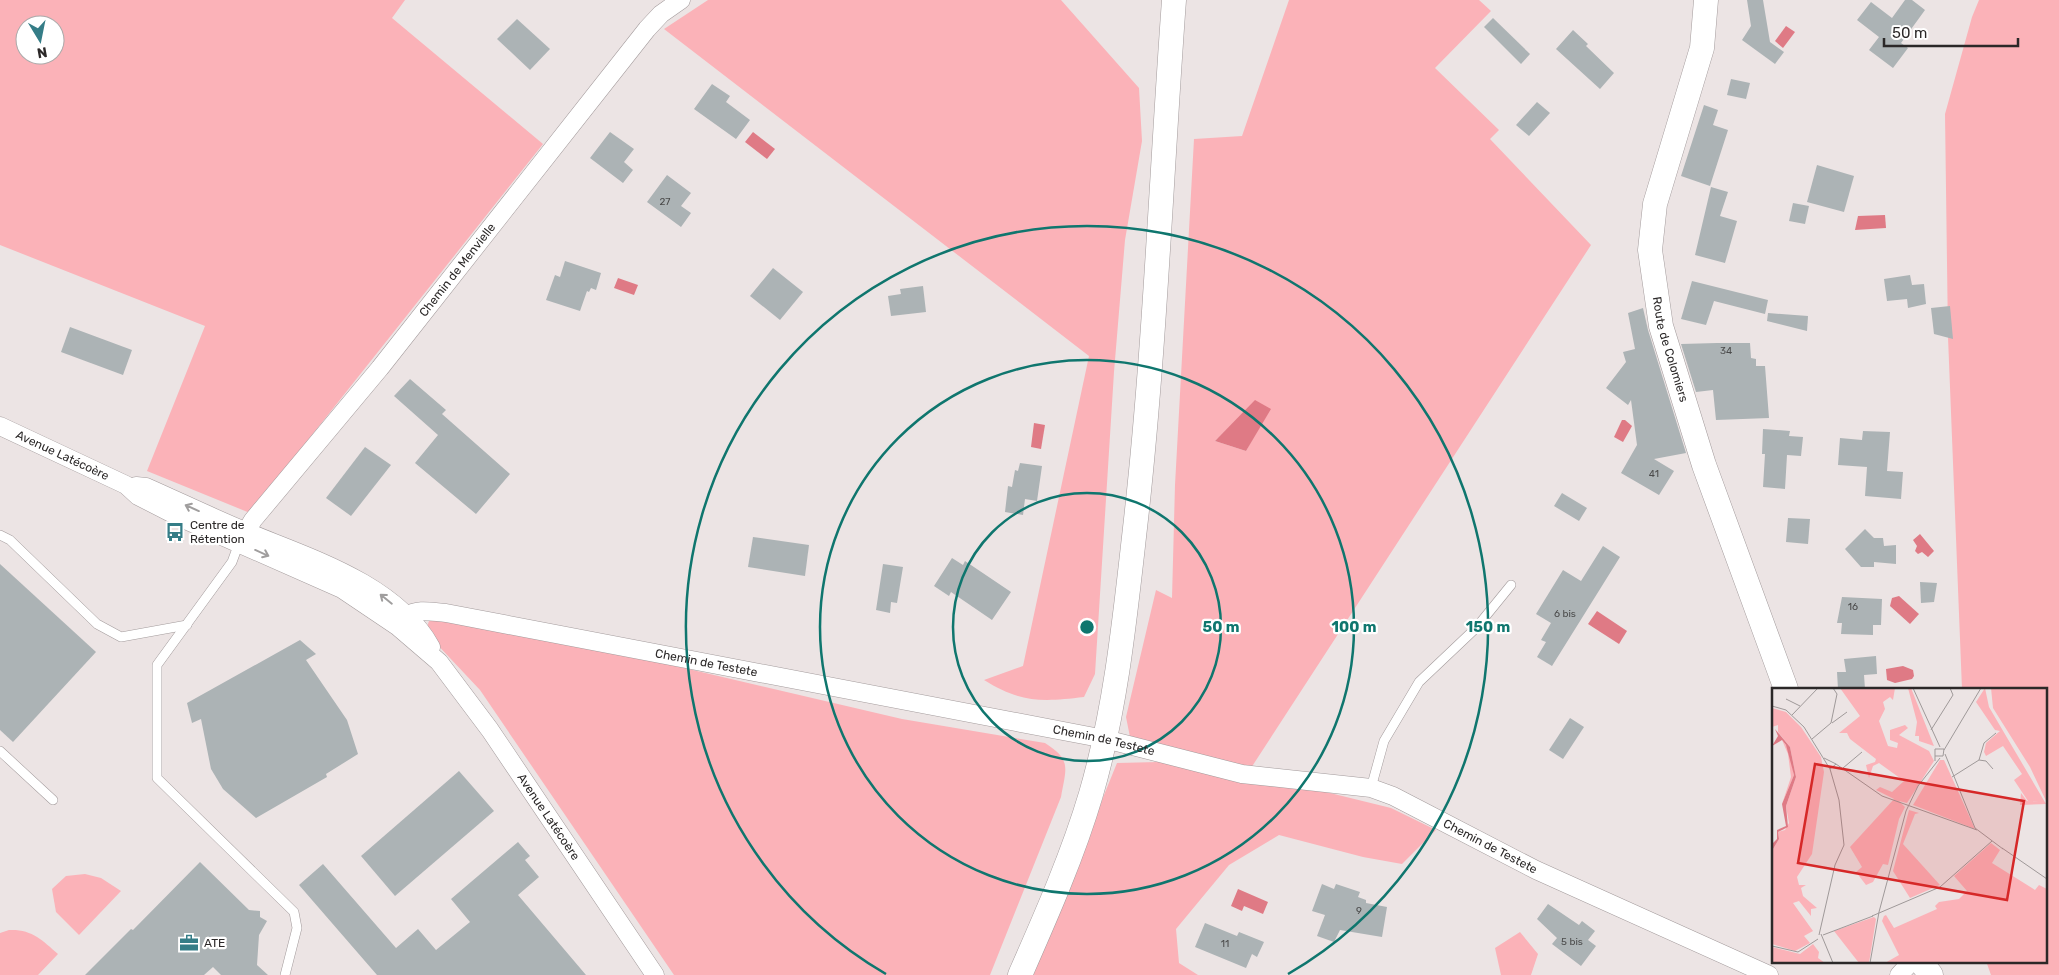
<svg xmlns="http://www.w3.org/2000/svg" width="2059" height="975" font-family="Rubik,sans-serif">
<style>
.green{fill:#fbb2b8;fill-rule:evenodd}
.water{fill:#df7a85}
.building{fill:#acb3b5}
.lines{fill:none;stroke-linecap:round;stroke-linejoin:round}
.lane-casing{stroke:#a39b9c;stroke-width:10}
.street-casing{stroke:#a39b9c;stroke-width:19}
.secondary-casing{stroke:#a39b9c;stroke-width:25}
.lane{stroke:#fff;stroke-width:9}
.street{stroke:#fff;stroke-width:18}
.secondary{stroke:#fff;stroke-width:24}
.oneway{stroke:#a09e9e}
.ring{fill:none;stroke:#0f766e;stroke-width:2.5}
.labels{text-anchor:middle;dominant-baseline:central;stroke-width:4.5;stroke-linejoin:round;paint-order:stroke}
.number-label{font-size:10px;fill:#4b4b4b}
.street-label{font-size:12px;fill:#2b2828;stroke:#fff}
.poi-label{font-size:12px;fill:#2b2828;stroke:#fff;text-anchor:start}
.inset-road{fill:none;stroke:#9f9999;stroke-width:1}
.view{fill:#d62828;fill-opacity:0.15;stroke:#d62828;stroke-width:2.5}
.inset-edge{fill:none;stroke:#2b2828;stroke-width:2.5}
.centre{fill:#0f766e;stroke:#fff;stroke-width:2.5}
.ring-label{font-size:15px;text-anchor:middle;font-weight:bold;fill:#0f766e;stroke:#fff;stroke-width:4.5;stroke-linejoin:round;paint-order:stroke}
</style>
<rect width="100%" height="100%" fill="#ece4e4"/>
<g class="green">
<path d="M0,0H405L392,18L543,144L250,513L147,471L205,326L0,245ZM25,25H55V55H25Z"/>
<path d="M708,0H1061L1139,88L1142,141L1125,240L1114,372L1095,674L1084,697C1042,702 1021,703 984,680L1023,666L1089,356L664,29Z"/>
<path d="M1289,0H1479L1491,11L1435,68L1499,130L1490,139L1591,245L1251,768L1130,737L1126,717L1156,590L1172,598L1175,485L1194,139L1242,136ZM1256,401V432L1246,451L1215,441Z"/>
<path d="M1979,0H2059V975H1991L1986,961H2045V689H1962L1948,337L1945,114L1972,17Z"/>
<path d="M440,617L633,656L902,719L1045,743C1072,760 1066,768 1061,797L990,975H674L480,690L433,640L427,627L429,621Z"/>
<path d="M1200,761L1391,808L1436,830L1402,864L1363,857L1279,835L1229,865L1176,929L1179,963L1198,975H1031L1117,763Z"/>
<path d="M85,874L101,878L121,891L79,935L56,912L52,889L66,876Z"/>
<path d="M9,930C32,929 42,940 58,954L38,975H0V933Z"/>
<path d="M1520,932L1538,954L1531,975H1501L1495,948Z"/>
</g>
<g class="water">
<path d="M1786,26L1795,32L1783,48L1775,41Z"/>
<path d="M753,132L775,149L767,159L745,142Z"/>
<path d="M1885,215L1886,228L1855,230L1858,216Z"/>
<path d="M618,278L638,285L634,295L614,288Z"/>
<path d="M1255,400L1271,409L1246,451L1215,441Z"/>
<path d="M1622,420H1625L1632,426L1623,442L1614,437Z"/>
<path d="M1034,423L1045,425L1041,449L1031,447Z"/>
<path d="M1920,534L1934,551L1928,557L1922,552L1918,554L1915,551L1917,546L1913,540Z"/>
<path d="M1899,596L1919,614L1910,624L1890,606L1892,598Z"/>
<path d="M1597,611L1627,631L1619,644L1588,624Z"/>
<path d="M1903,666L1913,670L1914,676L1912,679L1895,683L1887,680L1886,669Z"/>
<path d="M1238,889L1268,902L1263,914L1244,906L1242,911L1231,906Z"/>
</g>
<g class="building">
<path d="M1747,0H1763L1770,42L1784,52L1775,64L1742,40L1751,26Z"/>
<path d="M1905,0H1912L1925,10L1901,43L1908,48L1893,68L1869,50L1879,37L1857,20L1871,2L1892,18Z"/>
<path d="M1493,18L1530,54L1521,64L1484,27Z"/>
<path d="M517,19L550,49L530,70L497,39Z"/>
<path d="M1573,30L1588,44L1586,46L1614,73L1600,89L1556,49Z"/>
<path d="M1731,79L1750,83L1746,99L1727,95Z"/>
<path d="M712,84L730,96L726,102L750,120L736,139L694,109Z"/>
<path d="M1537,102L1550,113L1529,136L1516,125Z"/>
<path d="M1704,105L1718,110L1713,125L1728,130L1710,186L1681,176Z"/>
<path d="M610,132L634,149L624,162L633,170L623,183L590,158Z"/>
<path d="M1817,165L1854,176L1844,212L1807,202Z"/>
<path d="M667,175L691,193L681,206L691,213L681,227L647,202Z"/>
<path d="M1711,187L1728,192L1720,216L1737,221L1725,263L1695,255Z"/>
<path d="M1793,203L1809,206L1805,224L1789,221Z"/>
<path d="M565,261L601,273L596,290L591,288L589,292L587,291L580,311L546,300L555,275L560,277Z"/>
<path d="M773,268L803,292L780,320L750,296Z"/>
<path d="M1910,275L1912,285L1924,284L1926,304L1908,308L1907,299L1887,301L1884,279Z"/>
<path d="M1692,281L1768,300L1765,314L1714,301L1706,325L1681,319Z"/>
<path d="M923,286L926,312L891,316L888,296L901,294L900,289Z"/>
<path d="M1950,306L1953,339L1934,334L1931,308Z"/>
<path d="M1643,308L1648,330L1686,453L1654,459L1674,471L1659,495L1621,473L1637,445L1631,400L1628,405L1606,388L1626,362L1623,352L1635,349L1628,313Z"/>
<path d="M1768,313L1808,316L1807,331L1767,321Z"/>
<path d="M70,327L132,350L123,375L61,352Z"/>
<path d="M1717,343H1750L1751,358L1756,359V366H1765L1769,418L1716,420L1713,390L1696,392L1681,344Z"/>
<path d="M410,379L446,410L442,414L510,474L476,514L415,463L438,435L394,396Z"/>
<path d="M1763,429L1790,431L1789,436L1803,437L1801,456L1787,455L1785,489L1763,487L1765,454H1762Z"/>
<path d="M1863,431L1890,432L1887,471L1903,472L1901,499L1865,496L1867,467L1838,465L1840,438L1862,440Z"/>
<path d="M365,447L391,465L351,516L326,498Z"/>
<path d="M1020,463L1042,466L1037,501L1025,499L1023,515L1005,512L1008,486L1012,487L1015,470L1018,471Z"/>
<path d="M1562,493L1587,508L1579,521L1554,506Z"/>
<path d="M1788,518L1810,519L1808,544L1786,542Z"/>
<path d="M1865,529L1874,538H1883L1884,546L1896,545V564L1874,562V567H1861L1845,549Z"/>
<path d="M753,537L809,545L805,576L748,567Z"/>
<path d="M1603,546L1620,557L1552,666L1537,657L1546,642L1541,640L1551,623L1536,614L1563,570L1581,581Z"/>
<path d="M952,558L963,565L965,561L1011,592L992,620L951,592L949,596L934,586Z"/>
<path d="M0,564L96,652L13,742L0,730Z"/>
<path d="M883,564L903,567L897,603L891,602L890,613L876,610Z"/>
<path d="M1920,582L1937,583L1934,602L1921,603Z"/>
<path d="M1842,597L1882,599L1881,625H1873V635L1841,634L1842,623H1837Z"/>
<path d="M300,640L316,654L306,660L347,720L358,754L326,774L327,777L256,818L223,789L211,769L201,719L192,723L187,703Z"/>
<path d="M1876,656L1877,674L1864,675L1865,689H1838L1837,672H1846L1844,659Z"/>
<path d="M1570,718L1584,727L1563,759L1549,750Z"/>
<path d="M459,771L494,811L395,896L361,856Z"/>
<path d="M518,842L530,856L525,860L539,877L518,895L586,975H377L299,885L323,864L396,948L418,929L436,950L470,922L451,899Z"/>
<path d="M200,862L249,910L260,911V917L267,921L259,935L257,965L268,975H221L213,967L204,975H85L131,929L133,930Z"/>
<path d="M1322,884L1334,889L1336,884L1360,892L1358,897L1366,900V903L1387,907L1382,937L1340,930L1334,942L1317,936L1325,915L1312,911Z"/>
<path d="M1548,904L1579,925L1582,921L1595,931L1588,940L1596,946L1581,966L1552,944L1557,938L1537,919Z"/>
<path d="M1205,923L1237,936L1239,932L1264,942L1257,957L1252,954L1246,968L1195,947Z"/>
</g>
<g class="lines">
<g class="lane-casing">
<g id="lane">
<path d="M0,535L10,540L97,624L121,637L187,625"/>
<path d="M239,543L232,562L157,665V778L294,912L297,928L285,975"/>
<path d="M0,751L53,800"/>
<path d="M1371,788L1384,741L1419,682L1476,628L1511,585"/>
</g>
</g>
<g class="street-casing">
<g id="street">
<path id="s1" d="M0,426L126,485L138,496L181,518L342,589L397,626L439,662L490,730L655,975"/>
<path d="M136,486L146,487C180,502 213,518 247,532C310,558 396,584 431,647"/>
<path id="s2" d="M239,543L253,520L380,368L647,29L661,14L681,0"/>
<path id="s3" d="M406,616C418,608 432,612 446,613L1105,739L1242,774L1371,788L1393,796L1536,870L1769,975"/>
<path d="M1899,975L1912,961"/>
</g>
</g>
<g class="secondary-casing">
<g id="secondary">
<path id="s4" d="M1706,0L1702,48L1655,204L1650,250L1661,326L1704,465L1786,689"/>
<path d="M1920,961L1931,975"/>
<path d="M1020,975C1046,916 1073,855 1091,794C1116,708 1125,617 1135,528C1155,353 1161,176 1174,0"/>
</g>
</g>
<use href="#lane" class="lane"/>
<use href="#street" class="street"/>
<use href="#secondary" class="secondary"/>
</g>
<defs><path id="oneway-shaft" d="M-6 0H5M1.5-3L5.5 0L1.5 3" fill="none" stroke-width="1.6" stroke-linecap="round" stroke-linejoin="round" transform="scale(1.25)"/></defs>
<g class="oneway">
<use href="#oneway-shaft" transform="translate(192 508) rotate(-156)"/>
<use href="#oneway-shaft" transform="translate(262 553) rotate(24)"/>
<use href="#oneway-shaft" transform="translate(386 599) rotate(-141)"/>
</g>
<g class="ring">
<circle cx="1087" cy="627" r="134"/>
<circle cx="1087" cy="627" r="267"/>
<path d="M886 974A401 401 0 1 1 1288 974"/>
</g>
<defs>
<g id="bus-bare" transform="scale(1.5)"><path d="M-5-6H5V4H4V6H2V4H-2V6H-4V4H-5ZM-3.5-4V0h7V-4ZM-3.5 1.2v1.5H-2V1.2ZM2 1.2v1.5H3.5V1.2Z" fill="#357d87" stroke="#fff" stroke-width="2.5" paint-order="stroke"/></g>
<g id="office-bare" transform="scale(1.5)"><path d="M-6-3h4V-5.5h4V-3h4V5H-6ZM-1-4.5V-3h2v-1.5ZM-6 0V1H6V0Z" fill="#357d87" stroke="#fff" stroke-width="2.5" paint-order="stroke"/></g>
</defs>
<g fill-rule="evenodd">
<use href="#bus-bare" x="175" y="532"/>
<use href="#office-bare" x="189" y="943"/>
</g>
<g class="labels">
<g class="number-label">
<text x="665" y="202">27</text>
<text x="1726" y="351">34</text>
<text x="1654" y="474">41</text>
<text x="1853" y="607">16</text>
<text x="1565" y="614">6 bis</text>
<text x="1359" y="911">9</text>
<text x="1572" y="942">5 bis</text>
<text x="1225" y="944">11</text>
</g>
<g class="street-label">
<text stroke="none"><textPath href="#s2" startOffset="350">Chemin de Menvielle</textPath></text>
<text stroke="none"><textPath href="#s4" startOffset="359">Route de Colomiers</textPath></text>
<text stroke="none"><textPath href="#s1" startOffset="69">Avenue Latécoère</textPath></text>
<text stroke="none"><textPath href="#s3" startOffset="306">Chemin de Testete</textPath></text>
<text stroke="none"><textPath href="#s3" startOffset="711">Chemin de Testete</textPath></text>
<text stroke="none"><textPath href="#s1" startOffset="691">Avenue Latécoère</textPath></text>
<text stroke="none"><textPath href="#s3" startOffset="1116">Chemin de Testete</textPath></text>
</g>
<g class="poi-label">
<text x="190" y="525">Centre de<tspan x="190" dy="14">Rétention</tspan></text>
<text x="204" y="943">ATE</text>
</g>
</g>
<g transform="translate(1772 688)">
<rect width="275" height="275" fill="#ece4e4"/>
<path d="M68,0H123L121,12L118,9L111,14L113,21L107,33L116,58L125,60L126,55L118,52V42L133,37L136,40L127,47L157,63L162,73L135,115L127,113L133,119L127,131L116,177L111,176L101,194L94,197L84,184L90,179L78,159L122,111L104,102L108,99L120,104L132,93L107,75L101,78L97,90L94,77L103,74L104,71L78,51L75,45H67L88,28ZM136,0H139L162,58L147,53V41V48H143L145,34ZM213,0L217,19L274,116L248,117L249,105L255,113L267,114L256,113L242,92L250,86L231,58L214,68L212,64L214,55L228,43L223,42L204,14ZM219,0H275V115L258,79L221,20ZM0,20L14,24L29,39L49,69L52,84L40,166L25,189L27,197H34L29,200L31,208L45,220L39,221V228L27,213L21,215L41,243L32,248L38,255L23,263L0,256L1,161L7,151L6,144L13,142L17,135L14,118L24,89L18,59L6,44V37L0,39ZM10,52L17,61L22,87L10,116L19,89L16,66ZM168,72H172L203,141L141,117ZM137,122L147,125L143,126L131,156L168,197L138,210L121,183ZM219,155L228,162L220,175L263,202L267,197L275,201V275H113L127,267L110,233L112,228L114,227L122,240L165,221L163,218L167,214L187,211L195,203L182,188ZM102,229L104,231L97,275H87L62,243ZM41,256L47,264L46,270L53,275H0V259L28,266Z" fill="#fbb2b8"/>
<path d="M3,41L18,59L24,89L14,118L16,139L6,144L7,151L1,161L0,172V156L5,151V142L14,138L10,116L22,87L14,57L10,52L0,58L6,48Z" fill="#df7a85"/>
<path class="inset-road" d="M141,0L168,59M14,11L28,18M0,18L14,22L32,39L58,81L67,112L72,157L63,177L47,247M20,27L46,0M60,35L75,24M159,42L181,7L178,0M40,51L59,35L65,6L61,0M172,62L209,0M173,66L203,140L231,161M52,70L64,76L58,81M207,72L214,73L221,81M163,73V61H172L171,68H163M64,76L110,108L205,142M71,80L90,64M180,89L207,72L212,55L224,45M230,160L275,191M100,228L168,199L220,153M49,246L61,275M51,247L101,228M0,258L26,264L46,251M98,275L107,224L134,123L146,98L168,70"/>
<path class="view" d="M43,76L252,113L235,212L26,175Z"/>
<rect width="275" height="275" class="inset-edge"/>
</g>
<circle cx="1087" cy="627" r="8" class="centre"/>
<g class="ring-label">
<text x="1221" y="632">50 m</text>
<text x="1354" y="632">100 m</text>
<text x="1488" y="632">150 m</text>
</g>
<g transform="translate(40 40) rotate(170)"><circle r="24" fill="#ffffff" stroke="#aaa9a9"/>
<path d="M0-4L9 19L0 12L-9 19Z" fill="#357d87"/>
<text y="-8" font-size="14" font-weight="bold" text-anchor="middle" fill="#2b2828">N</text>
</g>
<path d="M1884 38v8h134v-8" fill="none" stroke="#2b2828" stroke-width="2.5"/>
<text x="1892" y="38" font-size="15" fill="#2b2828" stroke="#ffffff" stroke-width="4" paint-order="stroke">50 m</text>
</svg>
